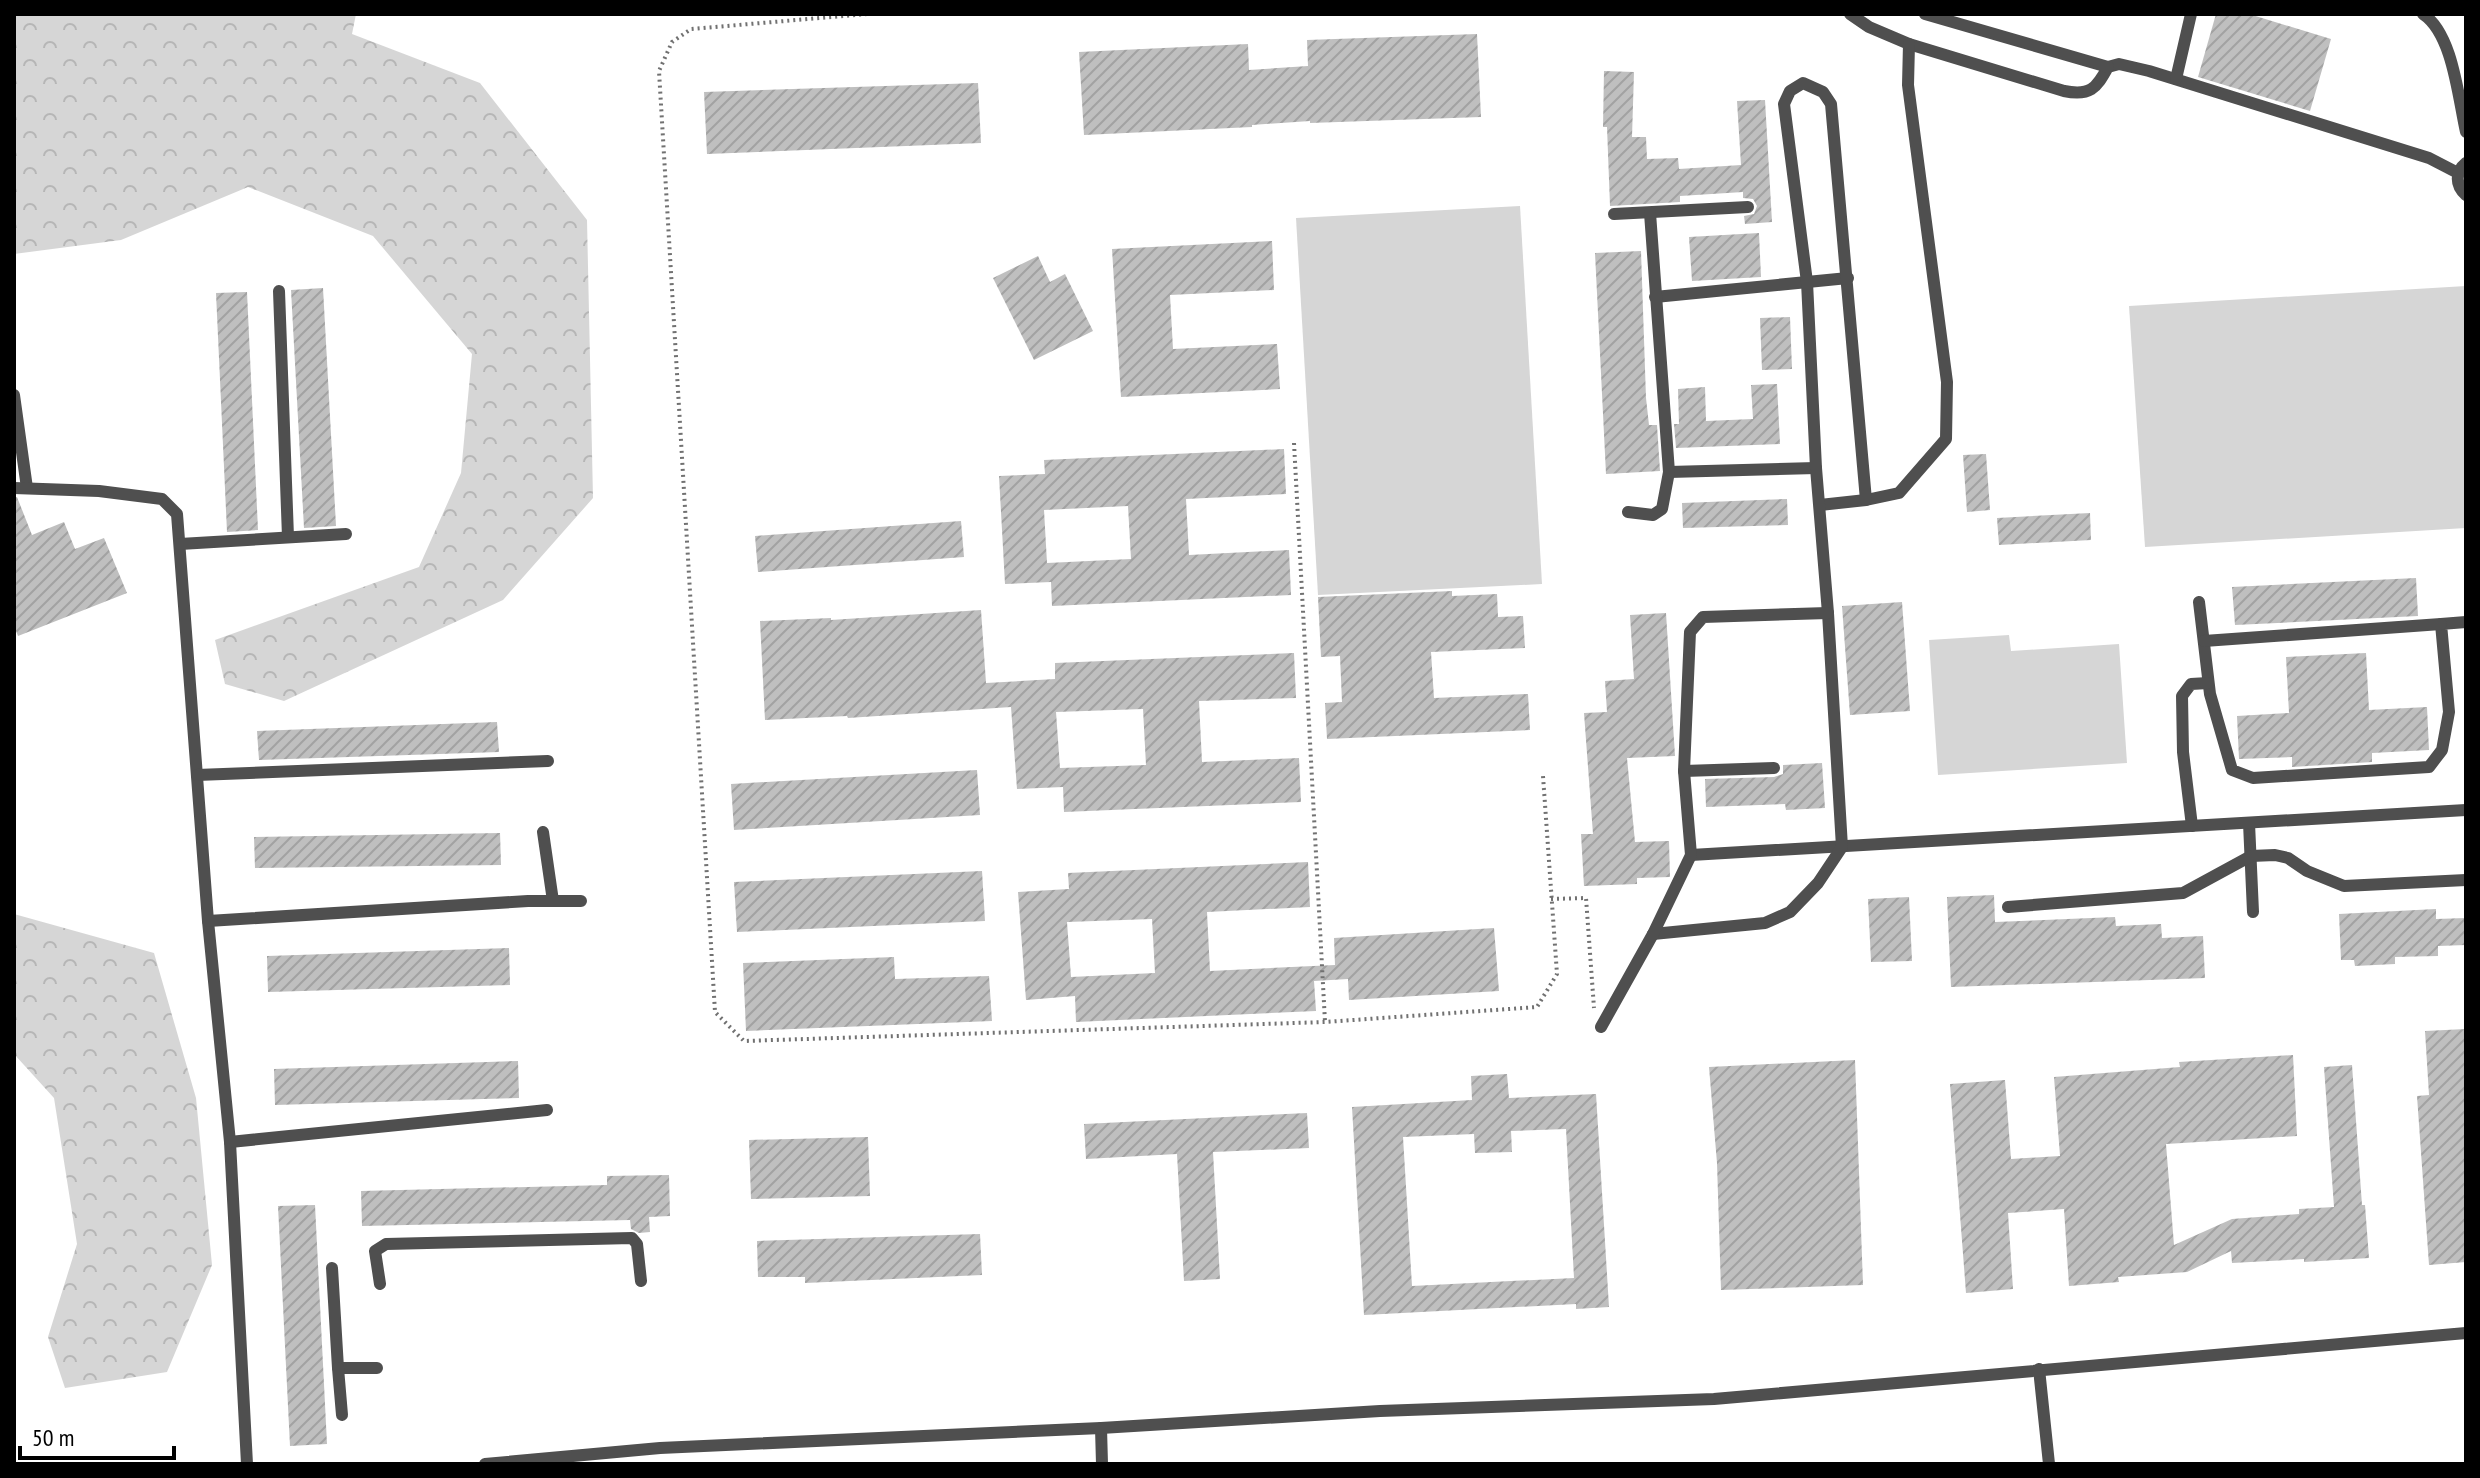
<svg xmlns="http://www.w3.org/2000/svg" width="2480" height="1478" font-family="'PT Sans Narrow',sans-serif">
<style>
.forest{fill:url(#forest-crowns)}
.pitch{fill:#d6d6d6}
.building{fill:url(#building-hatch);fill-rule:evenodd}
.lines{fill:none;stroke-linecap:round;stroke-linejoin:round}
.path{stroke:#717171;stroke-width:4;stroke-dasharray:2 4;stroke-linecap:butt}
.lane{stroke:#4f4f4f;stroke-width:12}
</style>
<defs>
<pattern id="forest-crowns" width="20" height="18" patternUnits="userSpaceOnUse" patternTransform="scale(2)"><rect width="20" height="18" fill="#d6d6d6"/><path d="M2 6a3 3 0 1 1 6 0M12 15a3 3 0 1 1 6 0" fill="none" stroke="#b6b6b6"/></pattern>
<pattern id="building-hatch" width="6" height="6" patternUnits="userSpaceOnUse" patternTransform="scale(2)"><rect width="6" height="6" fill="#bfbfbf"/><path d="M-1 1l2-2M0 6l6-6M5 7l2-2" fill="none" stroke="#a2a2a2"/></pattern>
</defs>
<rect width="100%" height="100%" fill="#fff"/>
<g class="forest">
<path d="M14,14H356L352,34L480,83L587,220L593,498L503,600L284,701L225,684L215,640L419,567L461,473L472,354L373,236L248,187L121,240L14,254Z"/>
<path d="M14,914L154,953L196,1098L212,1265L167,1372L65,1388L48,1337L77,1244L54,1098L14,1054Z"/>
</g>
<g class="pitch">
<path d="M1520,206L1542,584L1318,595L1296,218Z"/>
<path d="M2466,286V528L2145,547L2129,306Z"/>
<path d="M2009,635L2011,651L2119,644L2127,763L1938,775L1929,640Z"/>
</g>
<g class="building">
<path d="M2216,14H2249L2331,39L2310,111L2198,77Z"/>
<path d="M1477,34L1481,117L1310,123V121L1252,125V127L1084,135L1079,52L1248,44L1249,70L1308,66L1307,40Z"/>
<path d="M1604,71L1634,72L1632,137H1646L1647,159L1678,158L1679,169L1741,165L1737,101L1765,100L1772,222L1745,224L1744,216L1754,214L1757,206L1753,199L1743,198V192L1680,196V202L1610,206L1607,127H1603Z"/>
<path d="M978,83L981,143L707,154L704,92Z"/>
<path d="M1759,233L1761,277L1692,281L1689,237Z"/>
<path d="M1272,241L1274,290L1170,295L1173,349L1277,344L1280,389L1121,397L1112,249Z"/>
<path d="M1641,251L1646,398L1649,425H1657L1660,471L1606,474L1595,253Z"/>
<path d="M1038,256L1050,282L1065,274L1093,331L1034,360L993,278Z"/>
<path d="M323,288L336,526L304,528L291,290Z"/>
<path d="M247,292L258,530L227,532L216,293Z"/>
<path d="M1790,317L1792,369L1762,370L1760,318Z"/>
<path d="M1777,384L1780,444L1676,448L1674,424H1679L1678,389L1705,387L1706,421L1753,419L1751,385Z"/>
<path d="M1284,449L1286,494L1186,499L1189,555L1289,550L1291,595L1052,606L1051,582L1005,584L999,476L1045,474L1044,460ZM1128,506L1131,559L1047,563L1044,510Z"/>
<path d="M1986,454L1990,510L1967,512L1963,455Z"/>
<path d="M14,497H17L32,535L64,522L75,549L104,538L127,593L18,636L14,626Z"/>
<path d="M1787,499L1788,525L1683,528L1682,503Z"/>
<path d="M2090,513L2091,540L1999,545L1997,518Z"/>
<path d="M961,521L964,557L758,572L755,536Z"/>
<path d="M2416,578L2418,616L2235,625L2232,587Z"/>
<path d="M1452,591V596L1497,594L1498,617L1523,616L1525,648L1431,652L1434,698L1528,694L1530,730L1327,739L1325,703L1342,702L1340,656L1321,657L1318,597Z"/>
<path d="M1902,602L1910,711L1850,715L1842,606Z"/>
<path d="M981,610L986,683L1055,679V663L1294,653L1296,698L1199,701L1202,762L1299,758L1301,802L1064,812L1063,787L1017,789L1011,707L848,718L847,716L765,720L760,621L831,618V620ZM1143,709L1146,765L1060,768L1056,712Z"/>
<path d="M1666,613L1675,756L1627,758L1635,842L1669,841L1670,877L1637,878V884L1584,886L1581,834H1593L1584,713L1607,712L1605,681L1634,679L1630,615Z"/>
<path d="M2366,653L2369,710L2427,707L2429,750L2372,753V762L2292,767V757L2239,759L2237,716L2289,713L2286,657Z"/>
<path d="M497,722L499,752L259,760L257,731Z"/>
<path d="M1822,763L1825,808L1786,810L1785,804L1706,807L1705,779L1774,777L1783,774V765Z"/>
<path d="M977,770L980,815L734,830L731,784Z"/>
<path d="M500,833L501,865L255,868L254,837Z"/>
<path d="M1308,862L1310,907L1207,912L1210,971L1335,965L1334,938L1494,928L1499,991L1349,1000L1348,979L1314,981L1316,1011L1076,1022L1075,996L1026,1000L1018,892L1069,889L1068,873ZM1152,919L1155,973L1071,977L1067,922Z"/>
<path d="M982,871L985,921L737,932L734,882Z"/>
<path d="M1994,895L1995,922L2115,917L2116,926L2161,924L2162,938L2203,936L2205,978L1951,987L1947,897Z"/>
<path d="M1909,897L1912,961L1871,962L1868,899Z"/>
<path d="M2436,909V919L2466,918V945L2438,946V956L2395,957V964L2355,966L2354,960H2341L2339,914Z"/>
<path d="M509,948L510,985L268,992L267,956Z"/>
<path d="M894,957L895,979L989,976L992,1021L746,1031L743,963Z"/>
<path d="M2466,1029V1262L2429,1265L2417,1096L2429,1095L2425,1031Z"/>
<path d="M2293,1055L2297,1136L2166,1144L2174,1245L2232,1219L2299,1214V1209L2334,1207L2324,1067L2352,1065L2362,1205H2365L2369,1258L2304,1262V1259L2232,1263L2231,1251L2187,1272L2118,1277L2119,1282L2069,1286L2064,1209L2008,1213L2013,1289L1966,1293L1950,1084L2005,1080L2011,1159L2060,1156L2054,1077L2180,1067L2179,1062Z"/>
<path d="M1855,1060L1863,1285L1721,1290L1717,1163L1709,1067Z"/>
<path d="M518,1061L519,1098L275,1105L274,1069Z"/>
<path d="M1507,1074L1509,1098L1596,1094L1609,1307L1576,1309V1304L1364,1315L1352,1107L1472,1100L1471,1076ZM1566,1129L1574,1278L1412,1286L1403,1137L1474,1134L1475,1153L1512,1152L1511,1131Z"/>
<path d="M1307,1113L1309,1148L1213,1152L1220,1279L1184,1281L1177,1154L1086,1159L1084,1124Z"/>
<path d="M868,1137L870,1196L751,1199L749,1140Z"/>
<path d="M669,1175L670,1216L649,1217L650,1232L639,1233L631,1229L630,1220L362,1226L361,1191L607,1185V1176Z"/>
<path d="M315,1205L327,1444L290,1446L278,1206Z"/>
<path d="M980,1234L982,1275L805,1283V1277H758L757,1241Z"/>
</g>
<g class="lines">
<g class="path">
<path d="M867,14L691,29L672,42L659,71L715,1012L744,1041L1325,1022L1537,1007L1557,974L1543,776"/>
<path d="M1294,443L1325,1022"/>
<path d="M1551,899L1586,898L1594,1008"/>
</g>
<g class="lane">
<path d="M1850,14L1869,27L1909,44L2064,91C2090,96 2096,89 2108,67L2119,64L2149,71L2429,158L2458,173"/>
<path d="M1925,14L2108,67"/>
<path d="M2423,14C2453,34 2458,97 2466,132"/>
<path d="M2176,79L2191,14"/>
<path d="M2466,163C2455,172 2455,185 2466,195"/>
<path d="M1614,214L1748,207"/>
<path d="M279,291L288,537"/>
<path d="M1655,297L1848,278"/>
<path d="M14,395L27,488"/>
<path d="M1669,472L1816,468"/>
<path d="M14,488L99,491L162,499L177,514L208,921L230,1142L247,1464"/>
<path d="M1820,505L1866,500L1899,493L1946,439L1947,382L1908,85L1909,44"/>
<path d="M1628,512L1653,515L1662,509L1669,472L1650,213"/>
<path d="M180,544L346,534"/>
<path d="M2199,602L2210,694L2232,770L2253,778L2429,767L2442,750L2449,712L2441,624L2466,622"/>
<path d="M2204,641L2441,624"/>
<path d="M1684,771L1774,768"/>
<path d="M197,775L548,761"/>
<path d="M2249,823L2253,912"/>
<path d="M2192,826L2183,752L2182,696L2191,684L2208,683"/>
<path d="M543,832L553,901"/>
<path d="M1691,855L2466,810"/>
<path d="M2008,907L2183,893L2251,856L2275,855L2288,858L2307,871L2344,886L2466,880"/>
<path d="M208,921L528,901H581"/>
<path d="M1653,934L1765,923L1790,912L1818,883L1842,847L1828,613L1816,468L1807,282L1784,104L1790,91L1803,83L1823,92L1831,104L1866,500"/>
<path d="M1601,1027L1653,934L1691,855L1684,771L1690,632L1703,617L1828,613"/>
<path d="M230,1142L547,1110"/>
<path d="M332,1268L338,1368H377"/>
<path d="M380,1284L375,1251L386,1244L632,1238L637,1244L641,1281"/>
<path d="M338,1368L342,1415"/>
<path d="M2039,1369L2049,1464"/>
<path d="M1101,1428L1102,1464"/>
<path d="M485,1464L660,1448L1101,1428L1380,1411L1714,1399L2466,1333"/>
</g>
</g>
<rect width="2480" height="1478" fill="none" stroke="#000000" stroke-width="32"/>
<path d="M20 1446v12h154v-12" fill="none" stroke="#000000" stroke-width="4"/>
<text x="32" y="1446" font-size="24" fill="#000000" stroke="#ffffff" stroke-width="6" paint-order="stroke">50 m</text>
</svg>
